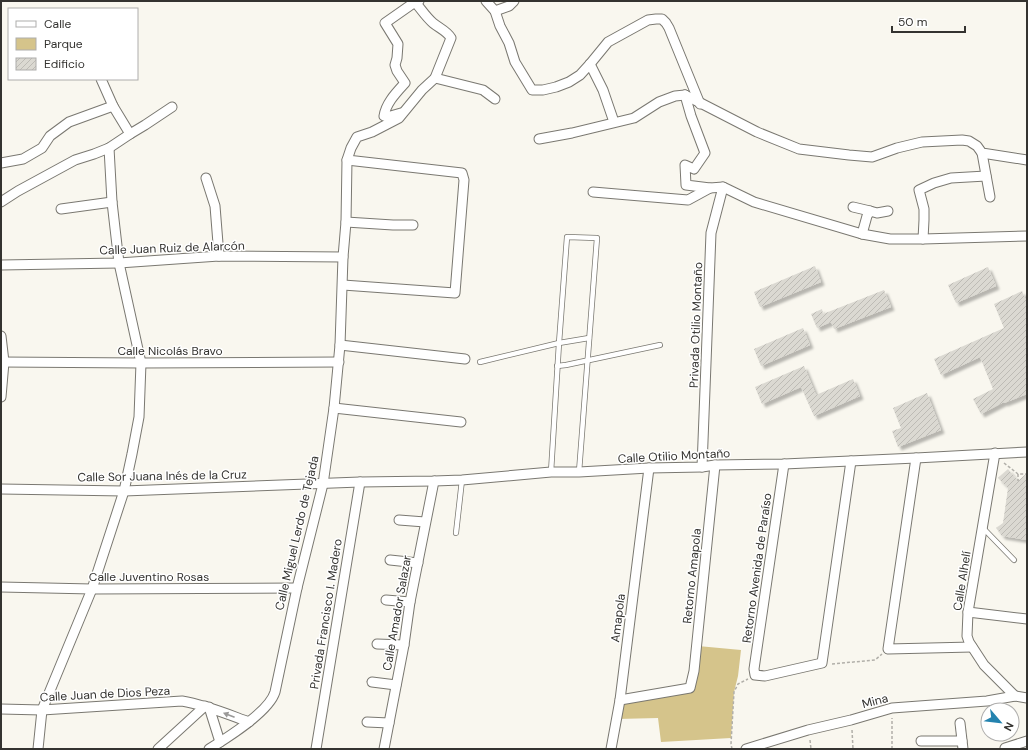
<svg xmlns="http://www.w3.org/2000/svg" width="1028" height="750" font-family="'DM Sans',sans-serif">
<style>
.park{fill:#d5c48b}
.building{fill:url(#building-hatch);filter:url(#shadow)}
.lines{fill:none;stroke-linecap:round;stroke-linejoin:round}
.lane-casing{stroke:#7a7871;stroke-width:6}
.street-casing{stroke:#7a7871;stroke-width:11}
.path{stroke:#b1afa9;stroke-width:1.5;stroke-dasharray:3 2;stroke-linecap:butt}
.lane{stroke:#fff;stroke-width:4.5}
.street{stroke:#fff;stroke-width:9}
.oneway{fill:#9a9998}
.labels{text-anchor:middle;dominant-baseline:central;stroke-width:3;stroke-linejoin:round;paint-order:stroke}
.street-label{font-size:12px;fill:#343330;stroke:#fff}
</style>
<defs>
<pattern id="building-hatch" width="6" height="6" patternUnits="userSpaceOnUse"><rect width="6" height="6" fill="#dbd9d2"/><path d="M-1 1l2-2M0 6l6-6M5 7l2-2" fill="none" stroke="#bdbbb5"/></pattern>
<filter id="shadow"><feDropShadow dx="3.5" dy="3.5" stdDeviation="1" flood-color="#0004"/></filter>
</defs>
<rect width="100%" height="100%" fill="#f9f7ef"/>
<path class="park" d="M698,646L741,650L738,676L734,692L731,738L661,742L658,718L617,719L620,700L690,688Z"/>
<g class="building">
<path d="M815,266L821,282L760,307L754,292Z"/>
<path d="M988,267L996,286L956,303L948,285Z"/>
<path d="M884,290L891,307L834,329L831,322L817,328L811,314L822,309L823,314Z"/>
<path d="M1022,291L1027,303V394L1004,403V402L981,414L973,399L993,389L980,357L941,375L934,359L1004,328L994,304Z"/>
<path d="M803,328L810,345L761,366L754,349Z"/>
<path d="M804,366L816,395L853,379L860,396L814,416L801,387L762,404L755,387Z"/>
<path d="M927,393L941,430L898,447L892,431L901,428L893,408Z"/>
<path d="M1008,469L1018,481L1027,473V540L1002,536L996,528L1003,523L1008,488L998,478Z"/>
</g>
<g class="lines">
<g class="lane-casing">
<g id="lane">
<path d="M480,362L559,343L589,338"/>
<path d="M557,366L566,365L660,345"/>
<path d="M551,472L559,343L567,237L597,238L579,472"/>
<path d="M983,528L1014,560"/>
<path d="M456,533L462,480"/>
</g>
</g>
<g class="street-casing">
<g id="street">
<path d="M486,1L495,11L500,26L509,43L515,62L532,90H543L556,87L569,82L580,75L590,64L608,42L648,20L656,19H662L666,23L669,28L700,104"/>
<path d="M495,11L509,6L514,1"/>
<path d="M590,64L603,90L614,122"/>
<path d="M435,78L483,90L495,99"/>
<path d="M101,79L113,106L130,134"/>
<path d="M685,95L691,116L705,153L694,169L685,165L686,185L710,188L723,187L754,202L862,234L890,239H923L1027,236"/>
<path d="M685,95L757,132L799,149L849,155L872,157L897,148L922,142L962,140L969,141L977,146L982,153L1027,160"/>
<path d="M401,113L387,117L384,116C386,103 396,93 405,83L397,71L395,65L397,58L398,44L385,23L415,2L419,1"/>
<path d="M539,139L572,133L634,118L659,102L675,96L685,95"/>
<path d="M982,153L990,197"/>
<path d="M1,163L23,159L42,148L50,136L69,122L113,106"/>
<path d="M206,178L215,206L219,256"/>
<path d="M593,192L688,200L710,188"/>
<path d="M1,202L18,191L75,160L94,154L109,148L130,134L145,125L172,107"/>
<path d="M853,207L870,211L877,213L888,211"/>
<path d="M61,209L112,202"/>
<path d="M346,222L393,225H413"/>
<path d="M862,234L867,216L870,211"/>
<path d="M923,239L924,220V209L919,190L934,183L951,178L986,176"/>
<path d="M1,265L119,263L219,256L343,257"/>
<path d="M343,285L455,293L464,180L462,173L347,160"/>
<path d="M1,336L4,362L1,397"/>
<path d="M340,345L465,359"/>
<path d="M1,362L141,363L339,362"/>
<path d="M334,408L461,422"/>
<path d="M995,453L968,612L967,636L969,642L984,665L1015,696"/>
<path d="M916,458L888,649L972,647"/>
<path d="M784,464L754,669L755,675L765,676L822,663L851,461"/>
<path d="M702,467L711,233L723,187"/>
<path d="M1,489L124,491L360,482L434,481L462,480L551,472H579L649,468L702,467L715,465L784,464L916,458L1027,452"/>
<path d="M399,520L425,522"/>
<path d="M390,560L418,563"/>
<path d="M1,587L92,589L297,588"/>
<path d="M386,600L410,602"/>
<path d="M968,612L1027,619"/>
<path d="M377,644L404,645"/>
<path d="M372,682L396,685"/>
<path d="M620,700L690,688L694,671L715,465"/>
<path d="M209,707L220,742"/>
<path d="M1,709L42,710L182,701C206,705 227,714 249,722"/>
<path d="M367,722L389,723"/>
<path d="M960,723L963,749"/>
<path d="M921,741H962"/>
<path d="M1005,748L1027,741"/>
<path d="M38,749L42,710L92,589L124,491L132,454L139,417L141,363L119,263L112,202L109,148"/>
<path d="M158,749L205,706"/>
<path d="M209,749C227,738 269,712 275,692L297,588L323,484L334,408L340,345L343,257L346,222L347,160L351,148L357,137L372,132L399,118L422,90L435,78L451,38C447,31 439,28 433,23C426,17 421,9 415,2"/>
<path d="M316,749L360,482"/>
<path d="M384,749L404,645L410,602L434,481"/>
<path d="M611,749L620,700L649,468"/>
<path d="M746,749L808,730L851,720L892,708L987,701L1015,696L1027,698"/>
</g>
</g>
<g class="path">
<path d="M1004,463L1018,474H1027"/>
<path d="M1018,474V481"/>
<path d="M832,664L875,660L882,654"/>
<path d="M852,730L853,749"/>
<path d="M810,740L811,749"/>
<path d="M732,749L731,744L734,692L738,684L748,679"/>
<path d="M892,749V718"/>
</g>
<use href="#lane" class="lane"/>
<use href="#street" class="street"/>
</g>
<defs><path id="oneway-solid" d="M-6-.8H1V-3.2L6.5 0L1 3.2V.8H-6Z"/></defs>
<use class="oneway" href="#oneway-solid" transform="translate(229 715) rotate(-159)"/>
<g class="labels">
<g class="street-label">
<text transform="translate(172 248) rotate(-2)">Calle Juan Ruiz de Alarcón</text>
<text transform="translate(696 325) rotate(-88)">Privada Otilio Montaño</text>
<text x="170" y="351">Calle Nicolás Bravo</text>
<text transform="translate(674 456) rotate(-3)">Calle Otilio Montaño</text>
<text transform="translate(162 476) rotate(-1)">Calle Sor Juana Inés de la Cruz</text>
<text transform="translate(297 533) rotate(-77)">Calle Miguel Lerdo de Tejada</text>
<text transform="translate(757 568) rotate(-82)">Retorno Avenida de Paraíso</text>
<text transform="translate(692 576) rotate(-84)">Retorno Amapola</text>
<text x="149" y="577">Calle Juventino Rosas</text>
<text transform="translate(962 581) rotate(-81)">Calle Alhelí</text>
<text transform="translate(397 613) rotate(-80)">Calle Amador Salazar</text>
<text transform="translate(326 614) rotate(-81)">Privada Francisco I. Madero</text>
<text transform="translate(618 618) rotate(-83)">Amapola</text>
<text transform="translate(105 694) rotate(-3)">Calle Juan de Dios Peza</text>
<text transform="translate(875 701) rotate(-15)">Mina</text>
</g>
</g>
<rect width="1028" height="750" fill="none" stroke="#343330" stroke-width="4"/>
<rect x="8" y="8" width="130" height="72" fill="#ffffff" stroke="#aeadac"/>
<rect x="16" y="21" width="20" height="6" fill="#ffffff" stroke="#aeadac"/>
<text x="44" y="28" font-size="12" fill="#343330">Calle</text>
<rect x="16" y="38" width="20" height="12" fill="#d5c48b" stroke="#aeadac"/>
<text x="44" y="48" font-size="12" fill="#343330">Parque</text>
<rect x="16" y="58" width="20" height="12" fill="url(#building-hatch)" stroke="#aeadac"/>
<text x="44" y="68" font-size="12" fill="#343330">Edificio</text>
<g transform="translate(1000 722) rotate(118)"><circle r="19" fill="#ffffff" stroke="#aeadac"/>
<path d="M0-3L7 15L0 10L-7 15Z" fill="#2483af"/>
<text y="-6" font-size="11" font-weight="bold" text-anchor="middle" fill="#343330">N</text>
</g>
<path d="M892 26v6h73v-6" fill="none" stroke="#343330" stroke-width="2"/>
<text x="898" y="26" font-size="12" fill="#343330" stroke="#ffffff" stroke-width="3" paint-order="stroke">50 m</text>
</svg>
